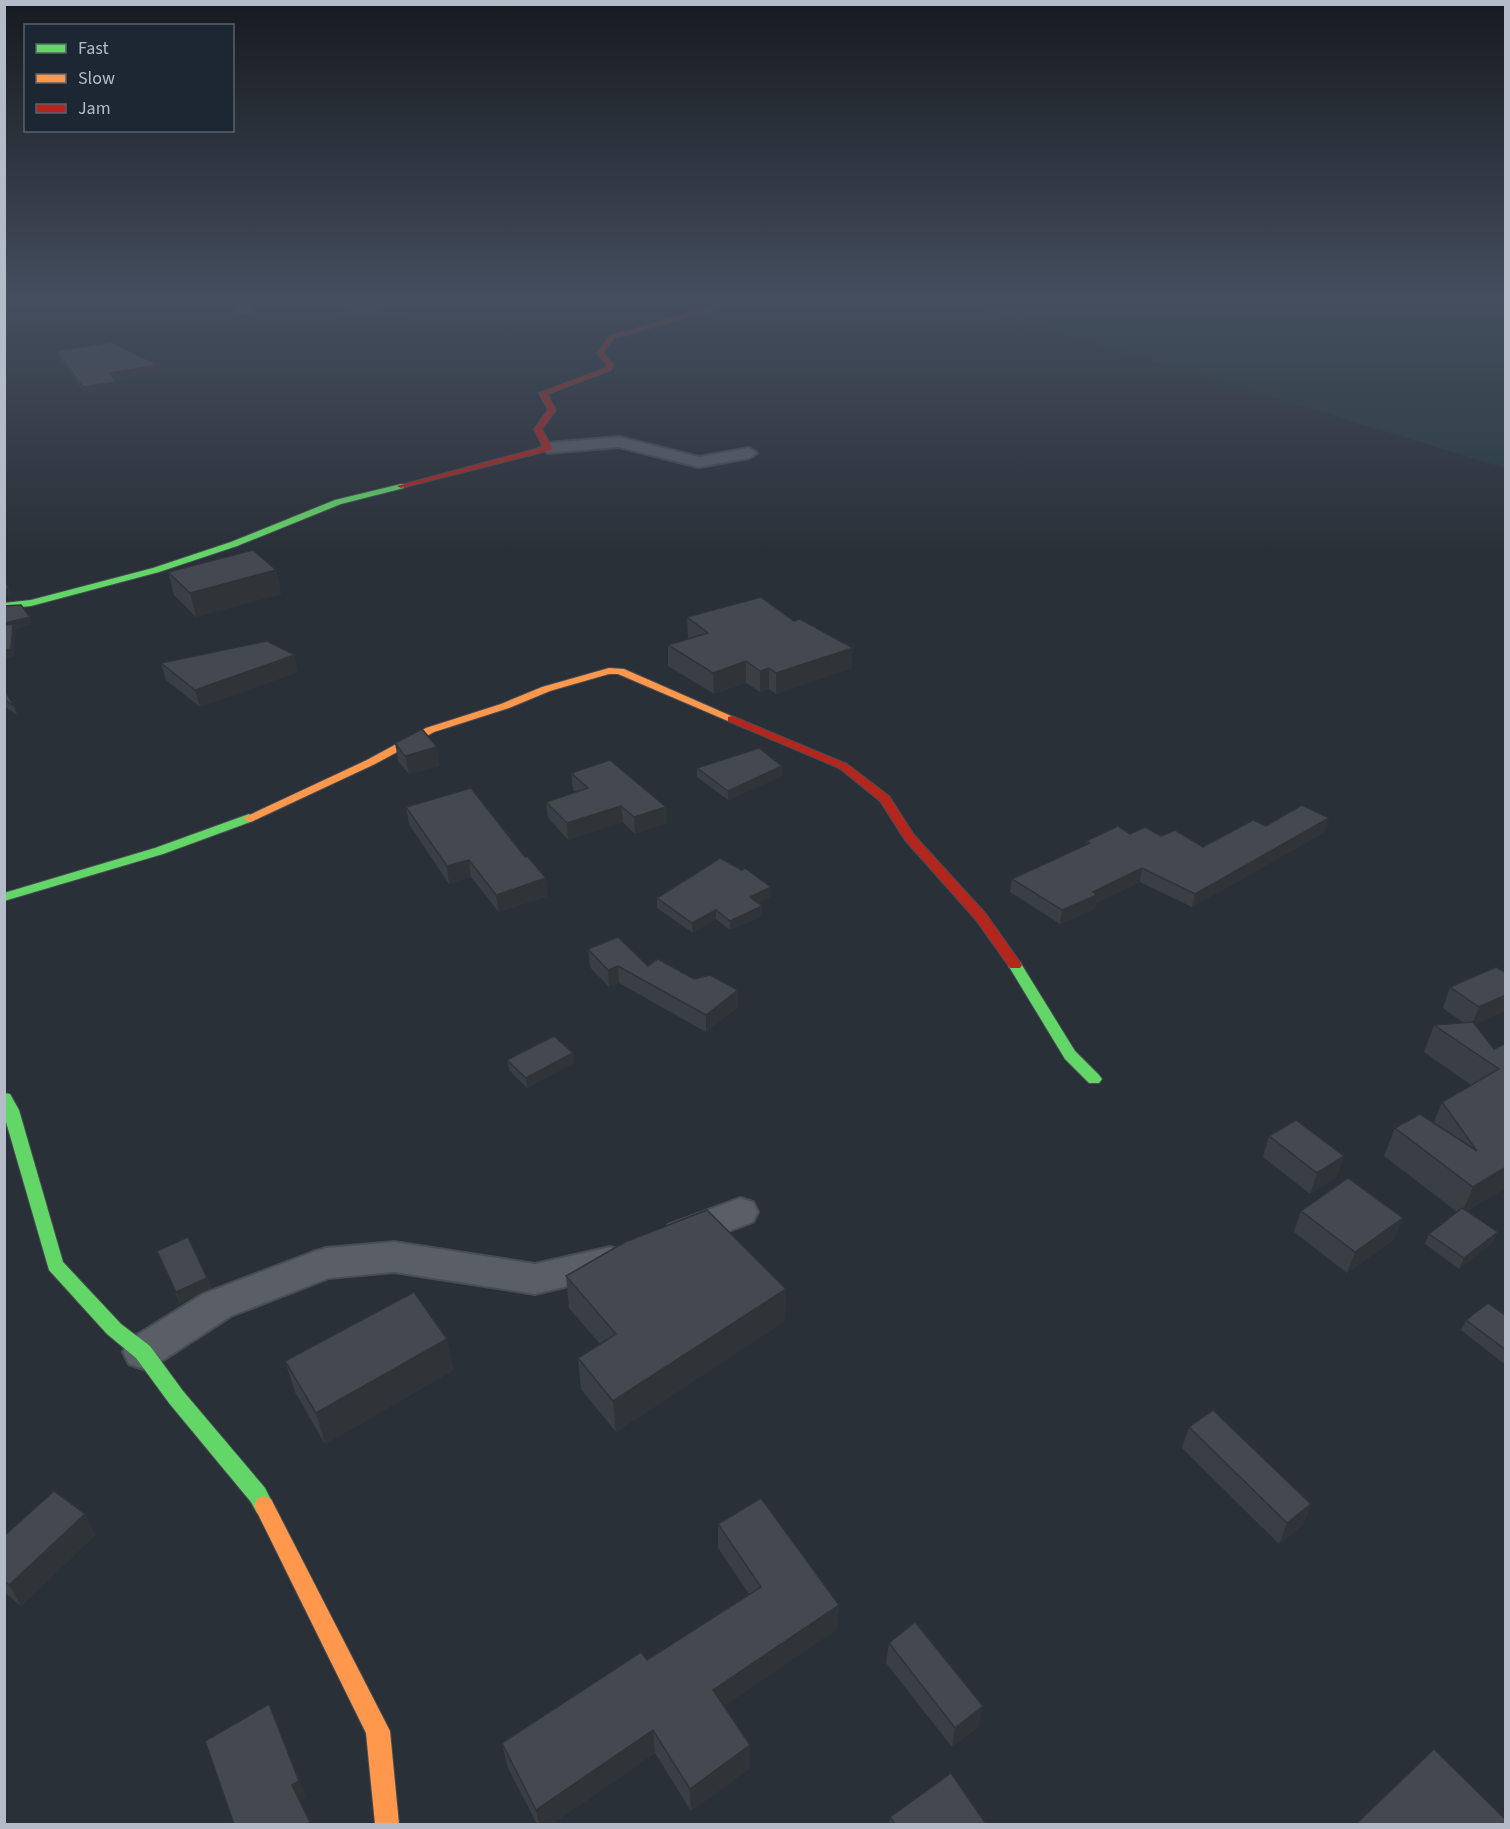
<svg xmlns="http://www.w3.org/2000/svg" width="1510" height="1829" font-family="'Source Sans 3',sans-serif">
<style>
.green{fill:#273a3e}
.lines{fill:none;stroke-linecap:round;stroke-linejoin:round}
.street-casing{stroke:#484c53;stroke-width:4}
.fast-casing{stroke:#484c53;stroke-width:2}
.slow-casing{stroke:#484c53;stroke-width:2}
.jam-casing{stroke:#484c53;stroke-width:2}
.street{fill:#5a5e66;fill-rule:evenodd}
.fast{fill:#63d668;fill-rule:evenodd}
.slow{fill:#ff974d;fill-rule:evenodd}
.jam{fill:#b3261e;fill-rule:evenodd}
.wall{fill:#3a3f45}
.shaded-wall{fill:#303338}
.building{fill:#444950;stroke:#303338;stroke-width:1.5}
</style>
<rect width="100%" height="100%" fill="#2a3038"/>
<path class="green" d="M946,298H1505V468Z"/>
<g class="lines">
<g class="street-casing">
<g id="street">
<path d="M4,298H22L4,305Z"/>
<path d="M235,298H247L250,309L249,312H239Z"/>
<path d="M619,437L699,457L749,448L757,453L749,458L699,467L619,447L548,453L540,448L548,443Z"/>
<path d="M740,1198L753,1202L758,1212L753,1222L681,1249L668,1245L663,1235L668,1225Z"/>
<path d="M394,1242L535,1264L610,1247L623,1251L629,1262L623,1273L535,1294L394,1272L329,1278L231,1316L157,1364L143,1369L129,1364L123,1352L129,1340L203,1294L313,1252L326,1248Z"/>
</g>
</g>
<g class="fast-casing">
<g id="fast">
<path d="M401,484H404V488L341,504L237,546L159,572L31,606L4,609V603L31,600L153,568L231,542L335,500Z"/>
<path d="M249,814L255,818L253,821L163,854L4,901V893L155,848Z"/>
<path d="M1015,961L1020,962L1075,1051L1099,1075L1102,1079L1099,1083H1089L1065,1059L1008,965Z"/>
<path d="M4,1093L10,1094L19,1110L63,1262L121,1324L150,1346L183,1391L265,1488L274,1506L271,1513L264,1516L257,1513L251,1502L169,1403L136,1358L107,1334L49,1270L4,1115Z"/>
</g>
</g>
<g class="slow-casing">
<g id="slow">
<path d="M609,668L624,669L738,719L736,721H728L618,674H609L550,691L509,708L434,732L375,764L253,821L249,822L243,818L367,760L426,728L501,704L542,687Z"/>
<path d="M264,1496L271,1499L390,1731L399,1824H375L366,1733L254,1506L257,1499Z"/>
</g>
</g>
<g class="jam-casing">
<g id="jam">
<path d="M744,298H754L614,338L603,353L613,365L611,370L547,394L556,410L542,429L552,448L551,450L401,488L397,486L543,447L534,429L548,410L539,393L606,368L607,365L597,353L610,336Z"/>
<path d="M732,716L847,764L889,796L914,835L986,914L1022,965L1020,968H1010L976,920L905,840L880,801L839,768L728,721V717Z"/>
</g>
</g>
<use href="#street" class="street"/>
<use href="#fast" class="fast"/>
<use href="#slow" class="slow"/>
<use href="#jam" class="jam"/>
</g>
<g class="wall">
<path d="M313,298H431L439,307L359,321Z"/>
<path d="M56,351L158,365L159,371L114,379L118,388L85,393L58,357Z"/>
<path d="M276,570L281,594L196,617L174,595L168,572Z"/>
<path d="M687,617L852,668L776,694L769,689L760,692L746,683L714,694L668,666V645L689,639L688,638Z"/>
<path d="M161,663L298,672L200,707L166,680Z"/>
<path d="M4,689L14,706L17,715L4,706Z"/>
<path d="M395,743L440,766L409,774L398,761Z"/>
<path d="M697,768L782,776L728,800L697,777Z"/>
<path d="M571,773L666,807L667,823L635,834L623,822L568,840L548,818L546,802L576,792L573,790Z"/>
<path d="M406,807L548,896L499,912L471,877L449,884L409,824Z"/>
<path d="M1266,826L1325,832L1192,907L1140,882L1096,903L1095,909L1060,924L1010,892L1012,879L1085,845L1086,841L1130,834L1161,836L1203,847Z"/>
<path d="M770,897L758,903L762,916L730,930L716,919L693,933L657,908V898Z"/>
<path d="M588,949L648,966L738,1007L706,1032L619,983L609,987L590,967Z"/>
<path d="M1496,967L1475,1025L1494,1049L1506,1043V1188L1467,1211L1493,1242L1459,1269L1425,1244L1429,1234L1457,1212L1384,1156L1395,1128L1434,1122L1442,1102L1471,1085L1424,1052L1434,1025L1464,1023L1443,1008L1450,987Z"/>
<path d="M573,1053L574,1063L527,1088L509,1070L507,1060Z"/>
<path d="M1269,1136L1337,1177L1310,1194L1263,1157Z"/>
<path d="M1301,1211L1403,1218L1394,1239L1347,1273L1294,1232Z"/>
<path d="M157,1251L207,1278L211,1288L180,1303Z"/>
<path d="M566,1276L786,1289L785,1321L616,1432L581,1389L578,1358L600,1344L569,1308Z"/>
<path d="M1506,1316V1361L1503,1363L1461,1330L1466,1320Z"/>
<path d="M285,1361L454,1370L325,1444L295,1392Z"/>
<path d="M1189,1427L1311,1504L1303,1525L1279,1544L1182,1448Z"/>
<path d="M85,1514L95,1535L21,1606L4,1592V1536Z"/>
<path d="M718,1524L839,1605L837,1629L724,1706L750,1745V1768L691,1811L655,1753L552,1824H537L507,1766L502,1743L647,1660L749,1594L718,1548Z"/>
<path d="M889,1643L979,1726L952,1747L886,1663Z"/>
<path d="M890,1817L986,1824H889Z"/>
</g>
<g class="shaded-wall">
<path d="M438,301L439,307L359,321L358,315Z"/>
<path d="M158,365L159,371L111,379L110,373Z"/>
<path d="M116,382L118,388L85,393L83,387Z"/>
<path d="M276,570L281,594L196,617L190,593Z"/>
<path d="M9,588L12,596L4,598V589Z"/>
<path d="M30,617L32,625L15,630L16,632L14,657L4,659V650L8,631L5,623Z"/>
<path d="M853,648L852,668L776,694V673Z"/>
<path d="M295,655L298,672L200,707L195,690Z"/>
<path d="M746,661V683L714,694L713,673Z"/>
<path d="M769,668V689L760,692V671Z"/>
<path d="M437,747L440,766L409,774L405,756Z"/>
<path d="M782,766V776L728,800V791Z"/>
<path d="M621,806L623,822L568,840L567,823Z"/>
<path d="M666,807L667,823L635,834L634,817Z"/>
<path d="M1329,818L1325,832L1192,907L1195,894Z"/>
<path d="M469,860L471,877L449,884L447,866Z"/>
<path d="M1142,868L1140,882L1096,903L1095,909L1060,924L1062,910L1093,892Z"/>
<path d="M546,878L548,896L499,912L496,895Z"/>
<path d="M771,887L770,897L750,907V897Z"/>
<path d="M762,906V916L730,930V921Z"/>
<path d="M716,910V919L693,933L692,923Z"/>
<path d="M618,966L619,983L609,987L608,970Z"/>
<path d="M738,990V1007L706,1032V1015Z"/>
<path d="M1506,995V1011L1471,1027L1479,1007Z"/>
<path d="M573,1053L574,1063L527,1088L526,1078Z"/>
<path d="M1344,1156L1337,1177L1310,1194L1317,1173Z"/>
<path d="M1506,1167V1188L1461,1215L1473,1187Z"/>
<path d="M1403,1218L1394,1239L1347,1273L1355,1252Z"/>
<path d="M1498,1232L1493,1242L1459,1269L1464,1258Z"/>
<path d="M207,1278L211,1288L180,1303L176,1292Z"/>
<path d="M786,1289L785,1321L616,1432L613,1401Z"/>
<path d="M447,1339L454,1370L325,1444L316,1413Z"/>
<path d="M1311,1504L1303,1525L1279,1544L1287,1523Z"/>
<path d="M85,1514L95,1535L21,1606L9,1585Z"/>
<path d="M839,1605L837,1629L714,1713L713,1690Z"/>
<path d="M269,1704L306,1797L299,1802L292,1785Z"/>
<path d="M983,1706L979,1726L952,1747L955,1728Z"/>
<path d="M653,1730L655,1753L552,1824H539L536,1810Z"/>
<path d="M750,1745V1768L691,1811L690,1789Z"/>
</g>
<g class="building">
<path d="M323,298H431L438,301L358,315Z"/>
<path d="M112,342L158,365L110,373L116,382L83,387L56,351Z"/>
<path d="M253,550L276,570L190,593L168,572Z"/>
<path d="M4,583H6L9,588L4,589Z"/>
<path d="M761,597L794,621L800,619L853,648L776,673L769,668L760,671L746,661L713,673L668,645L708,633L687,617Z"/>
<path d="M21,605L30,617L5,623L4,606Z"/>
<path d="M13,624L11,649L4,650V625Z"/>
<path d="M267,641L295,655L195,690L161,663Z"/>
<path d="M4,689L14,706L4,699Z"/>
<path d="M422,729L437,747L405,756L395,743Z"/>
<path d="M759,748L782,766L728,791L697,768Z"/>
<path d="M610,760L666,807L634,817L621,806L567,823L546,802L588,788L571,773Z"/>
<path d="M471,788L525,857L527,856L546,878L496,895L469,860L447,866L406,807Z"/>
<path d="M1302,805L1329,818L1195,894L1142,868L1093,892L1097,895L1062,910L1012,879L1090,843L1086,841L1118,826L1130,834L1145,827L1161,836L1175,830L1203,847L1253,820L1266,826Z"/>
<path d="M720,858L742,870L745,868L771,887L750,897L762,906L730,921L716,910L692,923L657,898Z"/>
<path d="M618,937L648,966L658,959L694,979L710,975L738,990L706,1015L618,966L608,970L588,949Z"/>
<path d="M1496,967L1506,973V995L1479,1007L1450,987Z"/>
<path d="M1473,1022L1494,1049L1506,1043V1167L1473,1187L1395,1128L1420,1114L1477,1151L1442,1102L1499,1069L1434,1025Z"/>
<path d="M554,1036L573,1053L526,1078L507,1060Z"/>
<path d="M1296,1120L1344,1156L1317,1173L1269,1136Z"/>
<path d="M1348,1178L1403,1218L1355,1252L1301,1211Z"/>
<path d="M1462,1208L1498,1232L1464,1258L1429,1234Z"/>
<path d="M707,1210L786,1289L613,1401L578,1358L616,1334L566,1276L625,1242Z"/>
<path d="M188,1237L207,1278L176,1292L157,1251Z"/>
<path d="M414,1292L447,1339L316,1413L285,1361Z"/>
<path d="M1488,1303L1506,1316V1350L1466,1320Z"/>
<path d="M1213,1410L1311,1504L1287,1523L1189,1427Z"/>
<path d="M54,1491L85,1514L9,1585L4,1581V1536Z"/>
<path d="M761,1498L839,1605L713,1690L750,1745L690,1789L653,1730L536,1810L502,1743L641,1652L647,1660L761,1587L718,1524Z"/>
<path d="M915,1622L983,1706L955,1728L889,1643Z"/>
<path d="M269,1704L299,1781L292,1785L310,1822L307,1824H234L205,1741Z"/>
<path d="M1434,1749L1506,1820V1824H1356Z"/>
<path d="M951,1773L986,1824H895L890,1817Z"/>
</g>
<linearGradient id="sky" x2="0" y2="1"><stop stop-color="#171a1f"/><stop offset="0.54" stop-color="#444e5e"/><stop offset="1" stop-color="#444e5e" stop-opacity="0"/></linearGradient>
<rect width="1510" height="554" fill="url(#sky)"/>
<rect width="1510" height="1829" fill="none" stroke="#b4bcc9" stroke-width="12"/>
<rect x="24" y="24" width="210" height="108" fill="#1d2633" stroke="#59626f" stroke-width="1.5"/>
<rect x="36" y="44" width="30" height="9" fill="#63d668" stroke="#59626f" stroke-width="1.5"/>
<text x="78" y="54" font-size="18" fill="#b4bcc9">Fast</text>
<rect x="36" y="74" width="30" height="9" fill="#ff974d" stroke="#59626f" stroke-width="1.5"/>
<text x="78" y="84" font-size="18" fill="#b4bcc9">Slow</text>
<rect x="36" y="104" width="30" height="9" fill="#b3261e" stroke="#59626f" stroke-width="1.5"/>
<text x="78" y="114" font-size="18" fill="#b4bcc9">Jam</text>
</svg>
